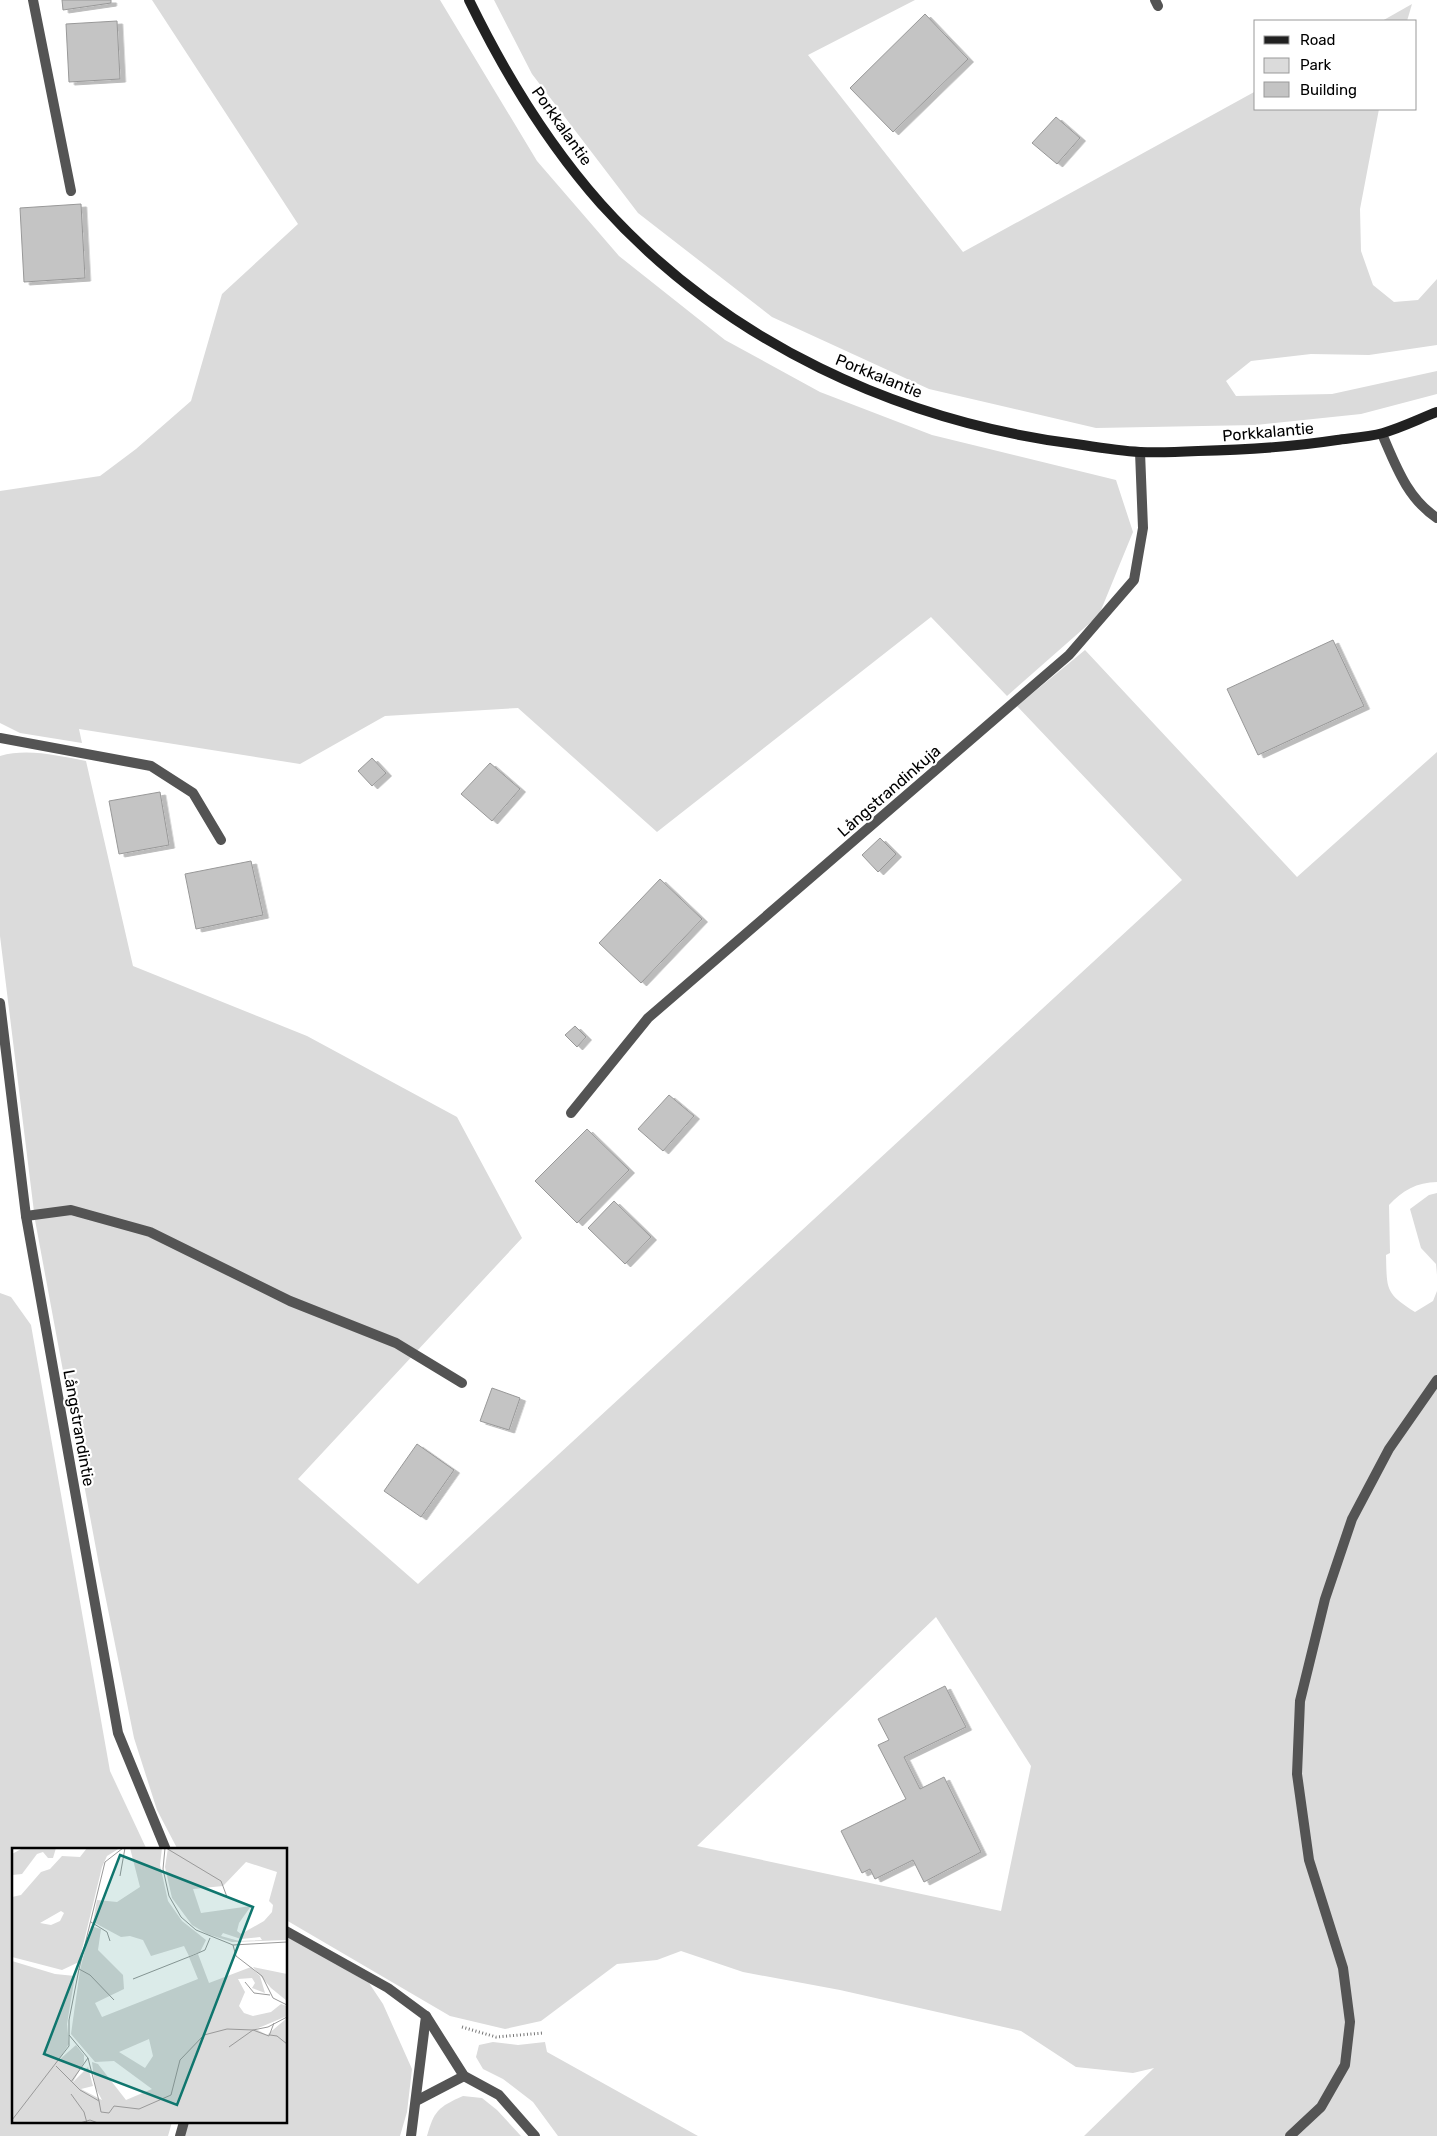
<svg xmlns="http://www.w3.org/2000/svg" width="1437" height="2136" font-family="Rubik,sans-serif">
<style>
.green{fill:#dbdbdb;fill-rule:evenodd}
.building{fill:#c4c4c4;stroke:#989898;filter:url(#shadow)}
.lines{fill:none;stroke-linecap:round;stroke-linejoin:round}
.path{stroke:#767676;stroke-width:3;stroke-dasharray:1 2.5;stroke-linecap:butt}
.lane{stroke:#545454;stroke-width:10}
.street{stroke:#545454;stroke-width:10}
.secondary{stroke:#212121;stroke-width:10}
.labels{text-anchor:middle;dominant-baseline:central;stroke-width:4.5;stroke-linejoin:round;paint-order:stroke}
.street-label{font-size:16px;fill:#000;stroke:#fff}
.inset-road{fill:none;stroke:#999;stroke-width:1}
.view{fill:#0f766e;fill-opacity:0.15;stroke:#0f766e;stroke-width:2.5}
.inset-edge{fill:none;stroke:#000;stroke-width:2.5}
</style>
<defs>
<filter id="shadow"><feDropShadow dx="5.5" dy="3" stdDeviation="0" flood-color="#0004"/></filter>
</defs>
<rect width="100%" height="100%" fill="#fff"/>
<g class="green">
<path d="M152,0H440L537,161L619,256L725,340L820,392L932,435L1116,480L1133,532L1099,615L1007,696L931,617L657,832L518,708L385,716L300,764L79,729L82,743L20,733L0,723V491L100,476L136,449L191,401L222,294L298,224Z"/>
<path d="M494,0H915L808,55L963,252L1256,91V109H1379L1360,209L1361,251L1373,285L1394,302L1418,300L1437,279V345L1369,355L1311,354L1251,361L1226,381L1236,396L1332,394L1437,371V394L1361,414L1256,425L1096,428L929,389L772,317L638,213L532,74Z"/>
<path d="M1412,4L1407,21H1382Z"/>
<path d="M1085,650L1297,877L1437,752V1182C1417,1182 1402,1191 1389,1205L1390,1253L1386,1255C1387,1290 1385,1293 1415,1312L1433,1301L1437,1291V2136H1084L1154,2068L1133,2073L1076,2067L1021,2031L840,1990L743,1972L681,1951L657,1960L617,1964L541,2021L505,2029L450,2016L286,1920V1850H178L157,1810L134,1738L99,1565L35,1220L0,936V756C28,748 58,756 86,761L133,966L307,1036L457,1117L522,1238L298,1479L418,1584L1182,880L1017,706ZM936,1617L1031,1766L1001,1911L697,1846Z"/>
<path d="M1437,1193V1275L1436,1264L1421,1248L1410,1209L1429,1195Z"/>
<path d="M0,1293L11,1297L31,1325L110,1771L147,1850H14V2122H172L168,2136H0Z"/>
<path d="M286,1935L369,1983L383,2004L412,2069L407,2112L400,2136H184L188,2122H286Z"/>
<path d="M493,2042L518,2045L545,2042L547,2052L698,2136H558L533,2102L503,2079L483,2069L476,2057L479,2045Z"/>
<path d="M463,2096L482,2098L497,2110L521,2136H427C434,2111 438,2107 463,2096Z"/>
</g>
<g class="building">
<path d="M62,0H111V3L63,10Z"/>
<path d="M925,14L968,59L893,132L850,88Z"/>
<path d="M117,21L120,79L69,82L66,24Z"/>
<path d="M1056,117L1080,138L1057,164L1032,143Z"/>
<path d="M81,204L85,278L24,282L20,208Z"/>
<path d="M1333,640L1364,706L1258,755L1227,689Z"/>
<path d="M372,758L386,773L372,786L358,771Z"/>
<path d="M490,763L520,789L492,821L461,794Z"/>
<path d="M160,792L169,845L119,854L109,801Z"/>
<path d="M880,838L896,854L878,872L862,855Z"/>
<path d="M251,861L263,915L196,929L185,874Z"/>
<path d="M660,879L702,919L641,983L599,943Z"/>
<path d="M575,1026L586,1037L577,1047L565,1035Z"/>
<path d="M669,1095L694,1116L663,1151L638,1129Z"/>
<path d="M587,1129L629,1170L577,1223L535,1181Z"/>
<path d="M614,1201L651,1237L625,1264L588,1228Z"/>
<path d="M492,1388L520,1398L509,1430L480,1421Z"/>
<path d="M417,1444L454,1470L421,1517L384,1491Z"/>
<path d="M945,1686L966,1727L904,1757L920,1789L944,1777L981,1852L924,1882L913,1860L875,1879L870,1869L862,1873L841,1831L906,1799L878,1745L889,1740L878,1719Z"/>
</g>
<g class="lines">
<path class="path" d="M462,2027L496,2037L543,2033"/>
<g class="lane">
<path d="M33,0L71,191"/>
<path d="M1155,0L1158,6"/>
<path d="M1382,434C1396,466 1407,498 1437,518"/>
<path d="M0,738L151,766L193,793L221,840"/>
<path d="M571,1113L648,1018L1069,655L1134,580L1143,528L1140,452"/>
<path d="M26,1216L71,1210L150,1232L290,1301L396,1343L462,1383"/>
<path d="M286,1931L388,1988L426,2016L464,2076L499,2095L535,2136"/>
<path d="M416,2101L464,2076"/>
<path d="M411,2136L426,2016"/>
<path d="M1290,2136L1321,2107L1345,2065L1350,2022L1343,1968L1309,1860L1297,1774L1300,1701L1325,1599L1352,1519L1389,1449L1437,1380"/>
</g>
<g class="street">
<path d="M0,1003L26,1216L118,1733L166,1850"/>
<path d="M180,2136L184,2122"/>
</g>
<path class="secondary" d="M469,0C504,72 547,143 601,204C725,342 900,423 1083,445C1102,448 1121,451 1140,452C1160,453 1179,452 1198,451C1245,450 1291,447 1337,440C1352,438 1368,437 1383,433C1401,428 1419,419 1437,412"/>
</g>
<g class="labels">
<g class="street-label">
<text transform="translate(562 126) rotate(55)">Porkkalantie</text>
<text transform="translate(879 376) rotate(22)">Porkkalantie</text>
<text transform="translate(1268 432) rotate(-5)">Porkkalantie</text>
<text transform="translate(889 791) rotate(-41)">Långstrandinkuja</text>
<text transform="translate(79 1428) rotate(80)">Långstrandintie</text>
</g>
</g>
<g transform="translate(12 1848)">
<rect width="275" height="275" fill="#fff"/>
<path d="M11,0H44L41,10H36L31,4L25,6L10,26L0,27V6ZM75,0H108L95,8L90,19L67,114L50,122L0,109V49L9,47L29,24L38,21L50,8L68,9ZM49,63L52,65L48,73L39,77L28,75ZM118,0H150L148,17L156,53L170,73L194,92L188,104L177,108L172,98L139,108L131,92L118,88L109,89L81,74L85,52L105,54L128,39ZM156,0H275V92L220,94L195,86L180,77L160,50L153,19ZM234,14L265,24L257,53L261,57L260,64L252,73L229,86L225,83L227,75L239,58L189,65L181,41L211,38ZM211,85L229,91L248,89L250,92L227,93L209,88ZM79,78L89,81L86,102L111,127L112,141L83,155L90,169L186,131L177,109L186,106L197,135L239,119L248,128L253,145L240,140L243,135L240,130L226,131L233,144L227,158L232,165L241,168L259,164L269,156L275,158V168L244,181L255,187L275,170V275H0V113L43,126L63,128L55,176L57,196L46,213L64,197L72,207V214L61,234L76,219L81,238L69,241L90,252L83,239L80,214L86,216L114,252L140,241L102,213L83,214L59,186L68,122ZM137,191L141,208L133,220L107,204ZM241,119L275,126V153L259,140Z" fill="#dbdbdb" fill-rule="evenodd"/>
<path class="inset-road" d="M153,0L151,21L157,48L169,69L184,82L221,97L275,94M154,0L209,33L215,49M108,28L113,0M79,74L95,84L98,93M221,97L224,108L250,128L261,150L275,157M67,121L78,127L102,152M121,131L184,106L193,102L198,90M233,134L242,145L258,147M241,182L256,179L275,169M241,182L257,188L262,175M57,187L76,210L87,253M258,187L265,188L275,196M44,218L68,242L87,253L89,264L97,265L102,258L127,261L159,247L168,212L192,187L215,181L241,182L217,199M59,234L76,210M59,246L72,264L75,275M0,272L57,198V172L67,121L93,14L111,0M68,275L78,272L86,275"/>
<path class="view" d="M108,7L241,59L165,257L32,206Z"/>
<rect width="275" height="275" class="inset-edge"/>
</g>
<rect x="1254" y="20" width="162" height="90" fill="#ffffff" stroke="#999999"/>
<rect x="1264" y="36" width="25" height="8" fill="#212121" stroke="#999999"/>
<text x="1300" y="45" font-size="15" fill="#000000">Road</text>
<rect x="1264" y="58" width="25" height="15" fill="#dbdbdb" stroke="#999999"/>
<text x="1300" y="70" font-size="15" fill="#000000">Park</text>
<rect x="1264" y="82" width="25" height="15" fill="#c4c4c4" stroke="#999999"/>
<text x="1300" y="95" font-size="15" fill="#000000">Building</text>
</svg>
